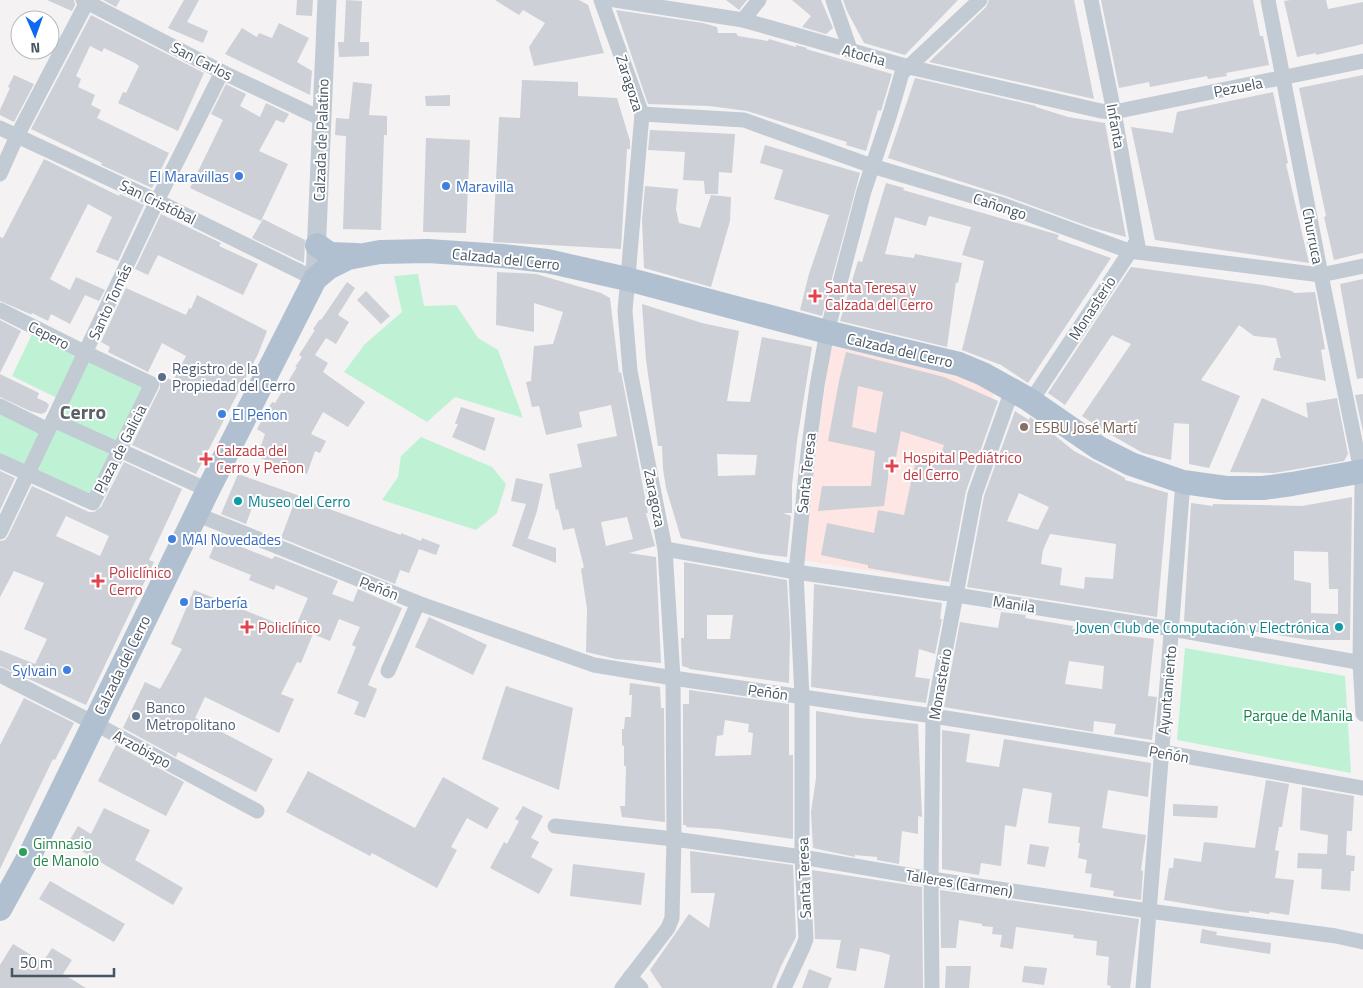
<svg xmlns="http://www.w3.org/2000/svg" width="1363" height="988" font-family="'Titillium Web',sans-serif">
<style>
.medical{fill:#fde6e3}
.green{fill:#bff2d5}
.building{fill:#cdd0d6;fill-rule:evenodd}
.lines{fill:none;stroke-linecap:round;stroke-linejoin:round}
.minor{stroke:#c2cbd4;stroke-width:15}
.tertiary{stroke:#c2cbd4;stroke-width:19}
.primary{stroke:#b0c0d1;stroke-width:24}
.shop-dot{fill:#3f7fe0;stroke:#fff;stroke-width:2}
.health-dot{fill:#e0444e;stroke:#fff;stroke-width:2}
.service-dot{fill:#5c6f8a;stroke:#fff;stroke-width:2}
.education-dot{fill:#8d6e63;stroke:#fff;stroke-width:2}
.culture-dot{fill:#0f9aa8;stroke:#fff;stroke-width:2}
.leisure-dot{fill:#2e9e5b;stroke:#fff;stroke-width:2}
.labels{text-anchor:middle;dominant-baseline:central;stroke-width:4;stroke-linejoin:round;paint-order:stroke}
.street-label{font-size:15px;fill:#485460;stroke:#fff}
.shop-label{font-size:15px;fill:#366cbe;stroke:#fff;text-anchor:start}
.health-label{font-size:15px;fill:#be3a42;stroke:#fff;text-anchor:start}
.service-label{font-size:15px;fill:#4e5e75;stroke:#fff;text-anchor:start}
.education-label{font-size:15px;fill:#785e54;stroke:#fff;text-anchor:start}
.culture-label{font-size:15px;fill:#0d838f;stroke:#fff;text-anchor:start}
.park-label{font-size:15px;fill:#12824f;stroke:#fff}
.leisure-label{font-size:15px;fill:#27864d;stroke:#fff;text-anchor:start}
.district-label{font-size:20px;font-weight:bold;fill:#5d6167;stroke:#fff}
</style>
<rect width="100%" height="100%" fill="#f4f2f2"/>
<path class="medical" d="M831,346L940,369L995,390L968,470L945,582L801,560Z"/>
<g class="green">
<path d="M418,274L424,306L456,305L478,338L498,350L523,418L455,397L427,422L344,372L365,344L402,312L394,276Z"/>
<path d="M33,332L148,386L92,498L0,457V412L44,432L59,399L12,376Z"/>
<path d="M421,437L492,467L506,484L497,513L476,530L382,500L398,477L401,456Z"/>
<path d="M1185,648L1345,676L1351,773L1177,740Z"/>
</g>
<g class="building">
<path d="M47,0H74L75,5L72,11Z"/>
<path d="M103,0H120L116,7Z"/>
<path d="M184,0H199L187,22L208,31L203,43L168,28Z"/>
<path d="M297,0H313L312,16L296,15Z"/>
<path d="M346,0L362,1L360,42H369V56L339,57L338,42H344Z"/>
<path d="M495,0H579L588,5L604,53L534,66L529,47L545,23L523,10L519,15Z"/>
<path d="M726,0H747L739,10Z"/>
<path d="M792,0H821L833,28L826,34L802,27L811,16Z"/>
<path d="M843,0H958L905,55L864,43L847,11Z"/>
<path d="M989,0H1074L1094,99L929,62L986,7Z"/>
<path d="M1101,0H1253L1260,36H1263L1269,65L1226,73L1227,76L1208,79L1207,76L1150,87L1149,82L1119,88Z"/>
<path d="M1291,0H1326L1328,9L1363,2V44L1316,55V53L1297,57L1284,1Z"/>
<path d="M616,10L703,23L717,27L718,33H736L738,36L768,41L769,39L796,47V45L807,48L806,49L892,74L881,111L878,110L866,151L846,145L847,142L747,111L709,106L648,104Z"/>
<path d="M91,15L204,73L178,131L118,103L123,92L126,93L139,66L135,63L104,48L102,52L90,46L76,76L81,79L78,87L95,95L91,105L101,110L97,118L169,153L152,188L101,165L102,163L31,129Z"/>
<path d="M279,23L309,38L297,62L312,71L310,95L225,54L242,28L257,37L259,33L272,38Z"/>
<path d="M14,75L34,84L14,122L0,115V110L10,88L8,87Z"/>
<path d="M1363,75V253L1334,260L1324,217L1326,216L1299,88Z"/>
<path d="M915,78L1036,106V107L1068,117L1105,123L1126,237L1090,227L1006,196L888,158Z"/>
<path d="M522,80L578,82V96L617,98L630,141V149H627L621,249L493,242L499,117L520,118Z"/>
<path d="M353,82L372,84L369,115L387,116V135H384L381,230L343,229L346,136L335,135L336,118L349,119Z"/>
<path d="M226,84L246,94L240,106L260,117L266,103L289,114L284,123L276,120L259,151L288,164L261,221L190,188L223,120L211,114Z"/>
<path d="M1273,92L1288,163L1286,164L1309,263L1155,240L1131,127L1173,133L1177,112Z"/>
<path d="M450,95V106H426L425,96Z"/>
<path d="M650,130L735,134L732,173L719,172L718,194H705L704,181L683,180L685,152L648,150Z"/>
<path d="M426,138L470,140L466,233L423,232Z"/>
<path d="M765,145L860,173L822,316L800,310L809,274L829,215L774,199L783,170L760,163Z"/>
<path d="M44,159L119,196L120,194L144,205L118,261L96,252L112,217L88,204L50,279L70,290L76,277L105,290L99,301L85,295L70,324L51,314L48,321L32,313L31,315L30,314L0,301V237L3,238Z"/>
<path d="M886,183L904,188L903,190L1052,233L1059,235L1057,239L1111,258L1028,383L1001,365L962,350L984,261L962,255L971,227L929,216L926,226L895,217L885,254L914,258L915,254L962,263L958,283L956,282L947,347L840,321L858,261L862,262Z"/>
<path d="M645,186L678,189L676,209L679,223L700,228L711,195L731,197L730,221L711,287L644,268L642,220Z"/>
<path d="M161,214L221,243L219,246L258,264L243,295L158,255L148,275L135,269Z"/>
<path d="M263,219L305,240L304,263L252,238Z"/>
<path d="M1131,267L1263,285L1292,291L1294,293L1315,292L1325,349L1321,350L1326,381L1273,370L1276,358H1281L1276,338L1254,336L1239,325L1201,380L1240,396L1209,468L1189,464V424L1174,423L1171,460L1143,453L1106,432L1082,416L1131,344L1112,335L1065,405L1048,393Z"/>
<path d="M497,272L536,274L601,293L610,298L619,373L621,372L648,513H646L655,546L629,553L656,557L661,663L616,659L586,652L587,609L581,569L584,567L574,528L563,530L558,509L556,510L549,474L582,467L577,444L617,436L611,405L579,412L582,427L546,435L539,406L532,407L526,382L531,381L534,346L553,344L563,312L534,303V332L496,325ZM627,517L633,539L606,546L601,522Z"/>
<path d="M1363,279V378L1357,379L1340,284Z"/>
<path d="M347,282L355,288L338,315L349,322L336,344L326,338L315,355L328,363L323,372L365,402L348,427L323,412L311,434L326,441L320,453L315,451L307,474L257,457L265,434L257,429L272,402L275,403L297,367H295L302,357L299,355L315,330L313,329L320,319L321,320Z"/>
<path d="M126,288L186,315L189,308L191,309L197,295L267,331L258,354L196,474L132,445L160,388V379L162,375L173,381L186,356L162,343L148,372L108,352L110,347L101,342Z"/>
<path d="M366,291L390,316L381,324L357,300Z"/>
<path d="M642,304L702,323L739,331L727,401L750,402L762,337L812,347L797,441L792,485V513H783L791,516L787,557L761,554L681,538L666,488L663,469L662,446H658L646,360ZM717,454L757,455L755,475L718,476Z"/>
<path d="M0,320L21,331L0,373Z"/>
<path d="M846,352L944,377L998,401L966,491L949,582L868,568V565L821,555L827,523L874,533L878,510L904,515L916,459L938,464L944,445L901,431L896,457L891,456L884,506L818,511L822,486H871L875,451L828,441L839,381ZM858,386L883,392L876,433L852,427Z"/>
<path d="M0,374L39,393L37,398L46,402L49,405L46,412L41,414L30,411L0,397Z"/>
<path d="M1363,394V432L1355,395Z"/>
<path d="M1262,398L1308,418L1306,403L1337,398L1348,454L1344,461L1274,473L1230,472Z"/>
<path d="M461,407L495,418L485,451L452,437L458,424H455Z"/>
<path d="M1015,411L1029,420L1030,417L1042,425L1074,451L1125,478V480L1168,493L1157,617L967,587L984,496ZM1019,493L1049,507L1038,530L1007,521ZM1050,534L1116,544L1113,579L1085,577L1084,589L1060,585L1062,568L1041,564L1043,550Z"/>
<path d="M124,462L182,489L149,560L154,562L86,705L0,666V650L35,664L47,639L24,629L44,583L14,571L0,597V541L5,540L8,536L32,486L89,512H94L101,507ZM66,516L109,536L100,556L56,536Z"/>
<path d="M0,471L15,478L0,510Z"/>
<path d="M238,474L300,496L299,498L401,535V533L421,541L422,538L440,545L436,555L419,549L409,573L400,570L395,584L281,538L293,506L257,494L246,524L221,514Z"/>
<path d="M516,478L543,484L537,511L528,538H526L556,548V563L512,546L526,504L511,501Z"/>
<path d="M1352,497L1350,640H1310L1184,621L1191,503L1213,506V504L1302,506ZM1294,551L1328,552L1329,589H1338V614L1311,613V583L1294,580Z"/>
<path d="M219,533L240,542L239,546L272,559L275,556L338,581L332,594L353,602L358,589L402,608L368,685L377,689L365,718L354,714L359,702L337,693L356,647L352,645L360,627L339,619L330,641L313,634L301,663L297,662L281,694L294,699L279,733L205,697L195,718L273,759L256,792L178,752L176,757L123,728L145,682L160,689L182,649L171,644L194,590L294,630L308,598L276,585L274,590L249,580L251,575L209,558Z"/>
<path d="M684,562L787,580L790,633L789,683L689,669V668L682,666L681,638H684ZM707,615H733L730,639H707Z"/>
<path d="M814,584L942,603L940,619H942L935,654L919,649L915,677L930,679L926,703L811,687Z"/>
<path d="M1001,612L1026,615L1025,618L1073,626L1072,629L1154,639L1148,696L1157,697L1152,740L1114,734L1116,724L1094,721L1093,732L944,707L960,622L998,628ZM1069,661L1104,666L1102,689L1065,684Z"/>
<path d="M429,617L487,645L473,675L415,647Z"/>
<path d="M630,683L660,687L661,708H664L665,822L622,817L620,806H625L626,766H624V746L622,745V729H624L625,717H631L632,695H629Z"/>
<path d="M506,686L573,708L559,790L482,759Z"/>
<path d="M689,690L789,704V755H793V839L719,829L686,827V825H683V704H689ZM725,720L749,724L748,732L753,733L751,755L715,756L717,736L723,735Z"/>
<path d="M24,698L74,723L55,760L53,759L0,869V745Z"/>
<path d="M816,711L860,718L918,724L922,817L918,816V834L902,831L899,864L877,860V857L855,855V857L813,848L811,812L816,778Z"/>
<path d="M942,730L970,734L966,762L999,767L1004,739L1151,763L1148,797L1108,790L1102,828L1146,835L1141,870L1143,871L1141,900L1113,896L1114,891L1090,887L1092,874L1085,873L1087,860L1078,858L1080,843H1078L1080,827L1048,823L1052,793L1023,788L1016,827L1005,825L1001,866L981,863L979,875L942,869Z"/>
<path d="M116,745L184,782L166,816L98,781Z"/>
<path d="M308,771L415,828L443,777L499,808L487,829L467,818L451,847L457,850L437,888L372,853L370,856L286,812Z"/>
<path d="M1266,780L1289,784L1282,827H1279L1275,850L1279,851L1275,878L1294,880L1289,915L1270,912L1269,914L1249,911V913L1229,911L1164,900L1169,868H1173L1174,858L1201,862L1204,842L1255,848Z"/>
<path d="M1302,787L1354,796L1352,831H1347L1346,855L1355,856L1354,871H1351L1350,891L1321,889L1322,869L1297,868L1298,853L1327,854L1328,835L1300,830Z"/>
<path d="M1173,804L1218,806L1217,818L1173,816Z"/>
<path d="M523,806L543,816L531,838L539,842L531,857L553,869L539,894L490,868L504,842L507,844L519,821L515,819Z"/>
<path d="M104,808L150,830L135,860L183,888L173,905L68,843L78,826L91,834Z"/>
<path d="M1030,844L1049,847L1045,867L1027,864Z"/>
<path d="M690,851L793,865L796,937L781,966L772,988H662L650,970L689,914L709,928L715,893H691Z"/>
<path d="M573,864L645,873L641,905L570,896Z"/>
<path d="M812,870L922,887L923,988H884L890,955L881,952L860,948L856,971L836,968L841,940L815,939Z"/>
<path d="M50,881L125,924L114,942L39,899Z"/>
<path d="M940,890L1139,919L1130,988H1110L1111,986L1107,985L1109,957L1096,955L1097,941L1073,938L1074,935L1016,927L1013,949L1000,947L1002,935L992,934L993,927L982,926V924L959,920L956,948H941Z"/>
<path d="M1202,929L1217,932L1216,935L1271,943L1270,954L1200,943Z"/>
<path d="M13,944L43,962L52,948L72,960L63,974L86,988H0V965Z"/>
<path d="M946,966H971L969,988H945Z"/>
<path d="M1024,966L1047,968L1044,985L1022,982Z"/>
<path d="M809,969L832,978L828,988H802Z"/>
</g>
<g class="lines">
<g class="minor">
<path d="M83,0L222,72L322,119"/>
<path d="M601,0L642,114L625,311L630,371L665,549L673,678L674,839L672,918L668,928L622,988"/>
<path d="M615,0L743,20L909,67L1101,111L1114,112L1363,61"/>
<path d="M833,0L851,52"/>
<path d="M1091,0L1114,112L1139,252"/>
<path d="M1268,0L1321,275L1361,471L1362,487L1360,662L1363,714"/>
<path d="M743,20L759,0"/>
<path d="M642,114L744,120L872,166L1003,205L1129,251L1321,275L1363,266"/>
<path d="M0,128L157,201L315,279"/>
<path d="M0,174L17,136L88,0"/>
<path d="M0,310L86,353L152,384L93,503L0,461"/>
<path d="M1031,401L1135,244"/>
<path d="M0,406L48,430"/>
<path d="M53,420L208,490"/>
<path d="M196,514L418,603L594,665L673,678L933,716L1162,752L1363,788"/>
<path d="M0,532L157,201L222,72"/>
<path d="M665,549L796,572L956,595L1172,629L1363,663"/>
<path d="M388,671L418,603"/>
<path d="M0,675L94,723L257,811"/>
<path d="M555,826L674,839L802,857L931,879L1149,911L1336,936L1363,942"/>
<path d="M630,977L641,988"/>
<path d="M784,988L803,947L806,939L802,857V697L796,572L808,453L817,386L827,332L864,191L890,114L902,73L980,0"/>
<path d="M932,988L931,879L933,716L975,494L1012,390"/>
<path d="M1143,988L1183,482"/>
</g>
<path class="tertiary" d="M315,279L327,0"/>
<g class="primary">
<path d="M317,245L330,254L356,255"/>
<path d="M0,909L32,851L208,490L315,279L328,268L348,258L380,252L428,251L502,256L547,261L627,279L827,332L959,364L983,374L1028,399L1099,448L1131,464L1183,482L1226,488H1263L1292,484L1363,471"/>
</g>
</g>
<g class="shop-dot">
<circle cx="239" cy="176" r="5"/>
<circle cx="446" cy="186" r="5"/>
<circle cx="222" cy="414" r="5"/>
<circle cx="172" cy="539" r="5"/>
<circle cx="184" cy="602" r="5"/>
<circle cx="67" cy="670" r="5"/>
</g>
<g class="health-dot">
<path d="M812.5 288.5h5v5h5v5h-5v5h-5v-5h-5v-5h5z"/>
<path d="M203.5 451.5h5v5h5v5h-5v5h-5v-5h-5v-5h5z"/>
<path d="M889.5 458.5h5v5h5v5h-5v5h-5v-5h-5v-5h5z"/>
<path d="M95.5 573.5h5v5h5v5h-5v5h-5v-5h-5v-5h5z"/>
<path d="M244.5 619.5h5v5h5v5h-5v5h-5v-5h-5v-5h5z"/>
</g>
<g class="service-dot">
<circle cx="162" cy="377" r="5"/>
<circle cx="136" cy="716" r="5"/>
</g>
<circle class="education-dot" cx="1024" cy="427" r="5"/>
<g class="culture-dot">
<circle cx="238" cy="501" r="5"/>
<circle cx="1339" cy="627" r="5"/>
</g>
<circle class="leisure-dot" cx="23" cy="852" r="5"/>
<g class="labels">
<g class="street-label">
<text transform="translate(864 55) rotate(15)">Atocha</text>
<text transform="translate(202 61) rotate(27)">San Carlos</text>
<text transform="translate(630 83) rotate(72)">Zaragoza</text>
<text transform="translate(1238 87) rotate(-11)">Pezuela</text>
<text transform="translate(1116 126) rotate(80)">Infanta</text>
<text transform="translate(321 140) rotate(-88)">Calzada de Palatino</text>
<text transform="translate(158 202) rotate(26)">San Cristóbal</text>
<text transform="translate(1000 206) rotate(18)">Cañongo</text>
<text transform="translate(1313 236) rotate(79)">Churruca</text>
<text transform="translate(506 259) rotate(6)">Calzada del Cerro</text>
<text transform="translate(110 302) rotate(-65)">Santo Tomás</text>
<text transform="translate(1092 308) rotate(-57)">Monasterio</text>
<text transform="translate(49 335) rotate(27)">Cepero</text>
<text transform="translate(900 350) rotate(13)">Calzada del Cerro</text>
<text transform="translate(120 449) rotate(-63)">Plaza de Galicia</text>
<text transform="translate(806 473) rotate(-84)">Santa Teresa</text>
<text transform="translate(655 498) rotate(79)">Zaragoza</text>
<text transform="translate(379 588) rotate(21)">Peñón</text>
<text transform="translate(1014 604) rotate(9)">Manila</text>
<text transform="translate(122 665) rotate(-64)">Calzada del Cerro</text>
<text transform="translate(940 684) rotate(-80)">Monasterio</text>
<text transform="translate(1167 690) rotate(-85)">Ayuntamiento</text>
<text transform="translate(768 692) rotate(8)">Peñón</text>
<text transform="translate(142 749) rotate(28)">Arzobispo</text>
<text transform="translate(1169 754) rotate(10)">Peñón</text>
<text transform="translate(804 878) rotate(-92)">Santa Teresa</text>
<text transform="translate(959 883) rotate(9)">Talleres (Carmen)</text>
</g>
<g class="shop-label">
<text x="229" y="176" text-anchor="end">El Maravillas</text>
<text x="456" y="186">Maravilla</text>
<text x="232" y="414">El Peñon</text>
<text x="182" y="539">MAI Novedades</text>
<text x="194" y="602">Barbería</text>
<text x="57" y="670" text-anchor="end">Sylvain</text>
</g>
<g class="health-label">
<text x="825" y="287">Santa Teresa y<tspan x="825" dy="17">Calzada del Cerro</tspan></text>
<text x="216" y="450">Calzada del<tspan x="216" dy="17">Cerro y Peñon</tspan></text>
<text x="903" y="457">Hospital Pediátrico<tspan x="903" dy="17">del Cerro</tspan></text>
<text x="109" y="572">Policlínico<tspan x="109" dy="17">Cerro</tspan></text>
<text x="258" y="627">Policlínico</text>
</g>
<g class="service-label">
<text x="172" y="368">Registro de la<tspan x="172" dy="17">Propiedad del Cerro</tspan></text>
<text x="146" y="707">Banco<tspan x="146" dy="17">Metropolitano</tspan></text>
</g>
<g class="education-label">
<text x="1034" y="427">ESBU José Martí</text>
</g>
<g class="culture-label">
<text x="248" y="501">Museo del Cerro</text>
<text x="1329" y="627" text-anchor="end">Joven Club de Computación y Electrónica</text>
</g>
<g class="park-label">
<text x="1298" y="715">Parque de Manila</text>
</g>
<g class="leisure-label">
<text x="33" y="843">Gimnasio<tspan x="33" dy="17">de Manolo</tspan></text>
</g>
<g class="district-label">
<text x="83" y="411">Cerro</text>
</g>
</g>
<g transform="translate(35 35) rotate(178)"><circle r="24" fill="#ffffff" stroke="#b6bbbf"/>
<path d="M0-4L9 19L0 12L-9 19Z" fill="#0f69f0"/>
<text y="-8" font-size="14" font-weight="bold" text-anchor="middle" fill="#485460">N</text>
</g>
<path d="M12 968v8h102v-8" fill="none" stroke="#485460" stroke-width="2.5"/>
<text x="20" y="968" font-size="15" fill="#485460" stroke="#ffffff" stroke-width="4" paint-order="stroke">50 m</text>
</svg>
